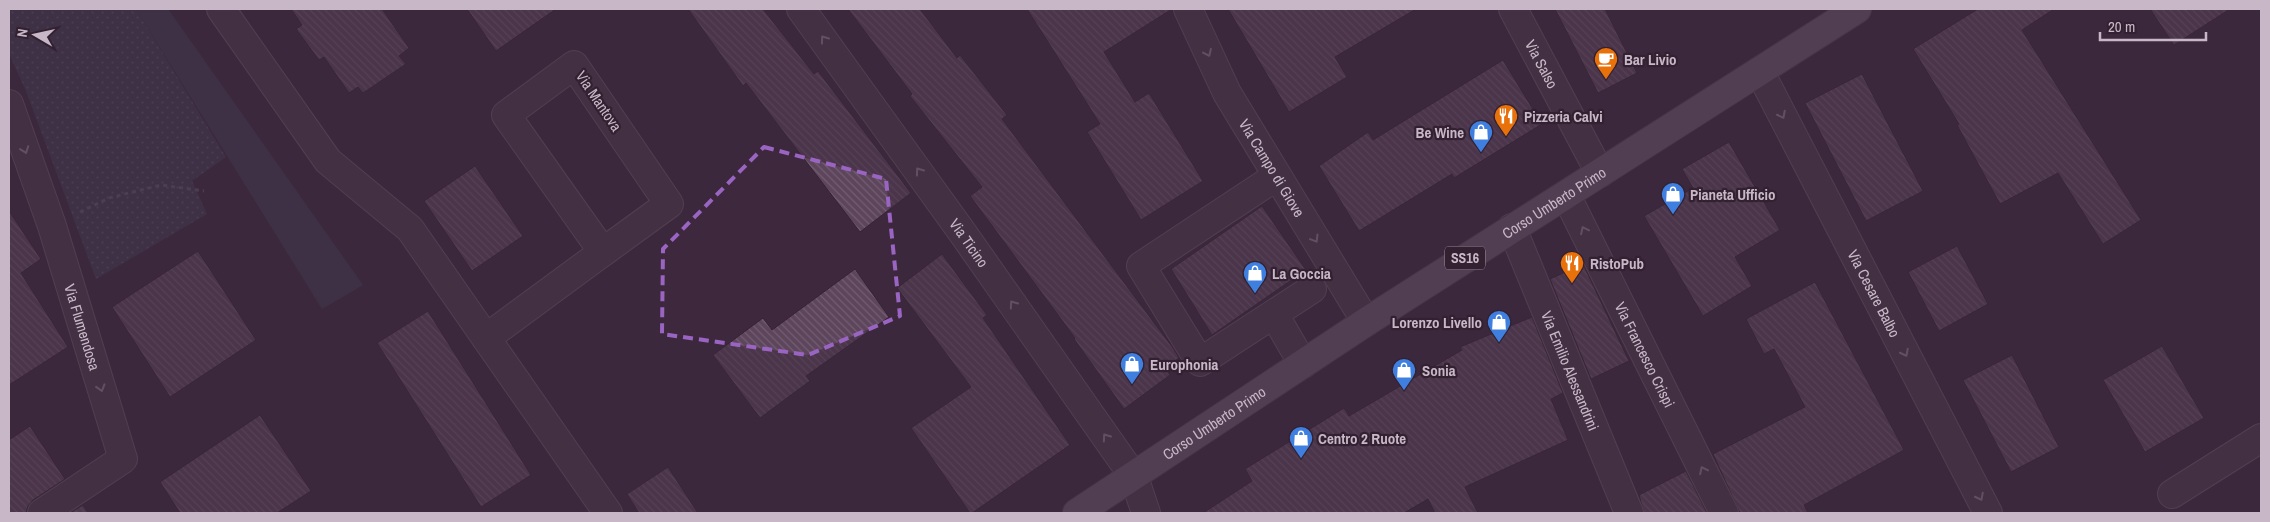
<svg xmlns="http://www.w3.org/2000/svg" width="2270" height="522" font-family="'Archivo Narrow',sans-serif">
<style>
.grass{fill:url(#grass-dots)}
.park{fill:#423c51}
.building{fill:url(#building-back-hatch);stroke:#352334}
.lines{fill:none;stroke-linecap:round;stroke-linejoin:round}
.minor-casing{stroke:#6b5a6a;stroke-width:30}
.major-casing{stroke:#574556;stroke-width:30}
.path{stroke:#63586a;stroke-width:3;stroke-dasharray:4 4;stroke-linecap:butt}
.minor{stroke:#4d3c4d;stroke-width:28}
.major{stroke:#6d5a6d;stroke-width:28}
.oneway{stroke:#918090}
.marked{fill:none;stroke:#9a64c2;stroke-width:4;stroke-dasharray:10 6;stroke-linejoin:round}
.labels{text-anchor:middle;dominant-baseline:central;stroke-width:4.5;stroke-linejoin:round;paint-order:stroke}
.shield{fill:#332132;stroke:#9b8b9a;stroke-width:1}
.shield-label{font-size:14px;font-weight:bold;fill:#c8b8c7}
.poi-label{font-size:15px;font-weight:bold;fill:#c8b8c7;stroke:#332132;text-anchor:start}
.street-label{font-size:15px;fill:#c8b8c7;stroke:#332132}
</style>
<defs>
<pattern id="grass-dots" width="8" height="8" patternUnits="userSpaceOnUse" patternTransform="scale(1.25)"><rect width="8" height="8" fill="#423c51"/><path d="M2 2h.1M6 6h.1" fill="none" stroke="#5c5669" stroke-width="1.8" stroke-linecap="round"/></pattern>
<pattern id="building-back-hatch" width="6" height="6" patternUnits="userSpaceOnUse" patternTransform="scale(1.25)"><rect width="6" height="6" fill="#5d455c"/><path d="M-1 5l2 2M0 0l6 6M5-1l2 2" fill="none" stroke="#735e72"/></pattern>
</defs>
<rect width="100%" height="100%" fill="#3d283d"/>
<path class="grass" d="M9,9H136L226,157L192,181L207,214L96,279L26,91L9,54Z"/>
<path class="park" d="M136,9H168L363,285L322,309Z"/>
<g class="building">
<path d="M291,9H382L409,48L399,56L406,64L363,93L358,87L349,93L324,57L319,60L296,29L302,25Z"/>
<path d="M467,9H556L496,51Z"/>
<path d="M688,9H763L814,74L818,71L911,193L860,232L746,83L743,86Z"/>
<path d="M848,9H920L957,58L960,55L1007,115L1002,119L1173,348L1179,358L1165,368L1170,375L1124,409L1074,339L1075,338L970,196L982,187L910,96L912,94Z"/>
<path d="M1027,9H1172L1104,52L1135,102L1149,93L1203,181L1141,220L1087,132L1100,124Z"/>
<path d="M1228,9H1416L1335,57L1347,77L1289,112Z"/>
<path d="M1555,9H1605L1637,73L1598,93Z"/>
<path d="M1978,9H2054L2022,30L2141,220L2103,244L2058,173L2000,204L1957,125L1959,124L1913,49Z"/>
<path d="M2150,9H2230L2174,45Z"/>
<path d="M1503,60L1542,124L1454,178L1452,174L1359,231L1319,166L1368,132L1373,140Z"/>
<path d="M1862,74L1923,191L1866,221L1805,103Z"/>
<path d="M1729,142L1780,230L1735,257L1752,286L1703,316L1644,216L1693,188L1682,169Z"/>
<path d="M475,166L523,236L472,271L424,201Z"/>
<path d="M1262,206L1306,270L1212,335L1171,269Z"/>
<path d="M9,211L41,259L21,273L68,347L9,385Z"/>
<path d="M1957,246L1988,304L1939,331L1908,272Z"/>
<path d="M198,251L256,340L170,397L112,307Z"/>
<path d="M942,254L987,315L983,318L1070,445L972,513H970L911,428L971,387L897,288Z"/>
<path d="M1583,264L1629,361L1591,379L1550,279Z"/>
<path d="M855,269L889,317L806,376L810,381L760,418L713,355L763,318L772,330Z"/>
<path d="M1815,282L1904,450L1804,505L1808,513H1740L1713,454L1805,407L1774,349L1764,354L1746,319Z"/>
<path d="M428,311L531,475L481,507L377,343Z"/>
<path d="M1532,317L1563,393L1551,399L1568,440L1465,487L1478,513H1435L1428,499L1404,513H1203L1252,481L1245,469L1344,408L1349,416L1462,350L1460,347Z"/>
<path d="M2162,346L2204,418L2145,452L2103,380Z"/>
<path d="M2012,355L2059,447L2011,472L1963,380Z"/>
<path d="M260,415L311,491L277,513H180L160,482Z"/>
<path d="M30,426L65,479L33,500L28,506L26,513H9V440Z"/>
<path d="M668,467L698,513H639L627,494Z"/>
<path d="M1686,471L1707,513H1644L1639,495Z"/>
<path d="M83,505L88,513H70Z"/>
</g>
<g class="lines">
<g class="minor-casing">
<g id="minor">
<path d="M221,9L328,161L410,229L608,513"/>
<path id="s1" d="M801,9L962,232L1134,477L1146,513"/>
<path id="s2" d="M1188,9L1227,93L1366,322"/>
<path id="s3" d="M1513,9L1600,173"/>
<path d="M574,65L669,204L603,252L506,115Z"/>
<path id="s4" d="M1760,72L1988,513"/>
<path id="s5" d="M9,104L52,226L123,459L42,513"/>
<path d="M1277,176L1141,266L1200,362L1312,289"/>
<path id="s6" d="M1566,195L1724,513"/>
<path id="s7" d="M1512,228L1629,513"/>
<path d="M1274,314L1303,364"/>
<path d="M486,338L603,252"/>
<path d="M2172,494L2261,438"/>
</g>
</g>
<g class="major-casing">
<g id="major">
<path id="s8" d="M1077,513L1366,322L1857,9"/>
</g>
</g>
<path class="path" d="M80,212L109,198L161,185L204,191"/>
<use href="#minor" class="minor"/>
<use href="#major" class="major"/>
</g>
<defs><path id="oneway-chevron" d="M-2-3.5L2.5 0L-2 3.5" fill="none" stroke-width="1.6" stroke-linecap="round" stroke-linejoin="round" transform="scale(1.25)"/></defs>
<g class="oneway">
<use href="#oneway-chevron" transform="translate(824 39) rotate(-126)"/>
<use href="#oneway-chevron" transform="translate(1208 53) rotate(65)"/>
<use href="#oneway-chevron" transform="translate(1782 115) rotate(63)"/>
<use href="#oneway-chevron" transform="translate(25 150) rotate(70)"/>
<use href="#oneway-chevron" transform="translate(919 171) rotate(-126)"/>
<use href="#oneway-chevron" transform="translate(1584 230) rotate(-116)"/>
<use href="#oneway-chevron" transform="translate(1315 239) rotate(59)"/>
<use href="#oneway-chevron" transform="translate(1013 304) rotate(-125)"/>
<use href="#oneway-chevron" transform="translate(1905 353) rotate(63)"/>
<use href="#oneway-chevron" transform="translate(101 388) rotate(73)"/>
<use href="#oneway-chevron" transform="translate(1106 437) rotate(-125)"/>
<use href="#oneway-chevron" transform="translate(1703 470) rotate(-116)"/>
<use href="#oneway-chevron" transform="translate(1980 497) rotate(63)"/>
</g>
<path d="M0 0H2270V522H0ZM764,147L886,179L900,316L808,355L662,334L663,249Z" fill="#3d283d" fill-opacity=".55" fill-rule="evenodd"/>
<path class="marked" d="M764,147L886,179L900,316L808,355L662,334L663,249Z"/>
<defs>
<g id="cafe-pin" transform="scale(1.25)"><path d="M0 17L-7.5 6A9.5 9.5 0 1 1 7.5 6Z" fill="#e8710a" stroke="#332132"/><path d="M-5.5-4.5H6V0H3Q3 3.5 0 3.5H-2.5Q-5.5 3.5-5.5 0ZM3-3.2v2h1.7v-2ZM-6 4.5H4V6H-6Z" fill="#fff"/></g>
<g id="restaurant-pin" transform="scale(1.25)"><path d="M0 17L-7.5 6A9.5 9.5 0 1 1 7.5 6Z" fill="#e8710a" stroke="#332132"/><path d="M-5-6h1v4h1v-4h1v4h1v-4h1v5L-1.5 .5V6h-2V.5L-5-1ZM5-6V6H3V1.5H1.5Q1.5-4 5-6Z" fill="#fff"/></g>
<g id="shop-pin" transform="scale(1.25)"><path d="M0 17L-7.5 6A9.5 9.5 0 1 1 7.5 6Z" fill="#3f7fe0" stroke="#332132"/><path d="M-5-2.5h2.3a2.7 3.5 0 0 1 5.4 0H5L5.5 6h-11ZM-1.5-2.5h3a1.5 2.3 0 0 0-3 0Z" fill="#fff"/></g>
</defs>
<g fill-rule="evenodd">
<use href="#cafe-pin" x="1606" y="59"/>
<use href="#restaurant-pin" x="1506" y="116"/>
<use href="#shop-pin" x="1481" y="132"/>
<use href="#shop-pin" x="1673" y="194"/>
<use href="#restaurant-pin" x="1572" y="263"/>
<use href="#shop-pin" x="1255" y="273"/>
<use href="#shop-pin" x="1499" y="322"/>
<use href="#shop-pin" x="1132" y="364"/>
<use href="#shop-pin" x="1404" y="370"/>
<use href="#shop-pin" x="1301" y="438"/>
</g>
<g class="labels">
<rect class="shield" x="1445" y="246.5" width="40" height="23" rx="4"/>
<g class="shield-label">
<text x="1465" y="258">SS16</text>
</g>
<g class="poi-label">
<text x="1624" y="59">Bar Livio</text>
<text x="1524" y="116">Pizzeria Calvi</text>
<text x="1464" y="132" text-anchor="end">Be Wine</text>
<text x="1690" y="194">Pianeta Ufficio</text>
<text x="1590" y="263">RistoPub</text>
<text x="1272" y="273">La Goccia</text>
<text x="1482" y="322" text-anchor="end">Lorenzo Livello</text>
<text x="1150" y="364">Europhonia</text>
<text x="1422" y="370">Sonia</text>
<text x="1318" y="438">Centro 2 Ruote</text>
</g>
<g class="street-label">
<text stroke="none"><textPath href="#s3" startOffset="62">Via Salso</textPath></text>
<text transform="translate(599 101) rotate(56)">Via Mantova</text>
<text stroke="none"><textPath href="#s2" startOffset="180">Via Campo di Giove</textPath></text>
<text stroke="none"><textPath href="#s8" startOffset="569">Corso Umberto Primo</textPath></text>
<text stroke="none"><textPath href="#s1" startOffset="288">Via Ticino</textPath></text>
<text stroke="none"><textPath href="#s4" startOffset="249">Via Cesare Balbo</textPath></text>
<text stroke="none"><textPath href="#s5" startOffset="235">Via Flumendosa</textPath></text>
<text stroke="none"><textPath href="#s6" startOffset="178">Via Francesco Crispi</textPath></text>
<text stroke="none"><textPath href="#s7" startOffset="154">Via Emilio Alessandrini</textPath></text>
<text stroke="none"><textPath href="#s8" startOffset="164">Corso Umberto Primo</textPath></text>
</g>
</g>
<rect width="2270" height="522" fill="none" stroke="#c8b8c7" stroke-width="20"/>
<g transform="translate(35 35) rotate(279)" stroke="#332132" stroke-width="4" paint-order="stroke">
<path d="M0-4L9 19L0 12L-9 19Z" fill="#c8b8c7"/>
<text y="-8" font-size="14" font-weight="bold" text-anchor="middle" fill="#c8b8c7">N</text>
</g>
<path d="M2100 32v8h106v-8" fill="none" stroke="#c8b8c7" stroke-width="2.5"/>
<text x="2108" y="32" font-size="15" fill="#c8b8c7" stroke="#332132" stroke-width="4" paint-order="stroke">20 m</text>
</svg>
